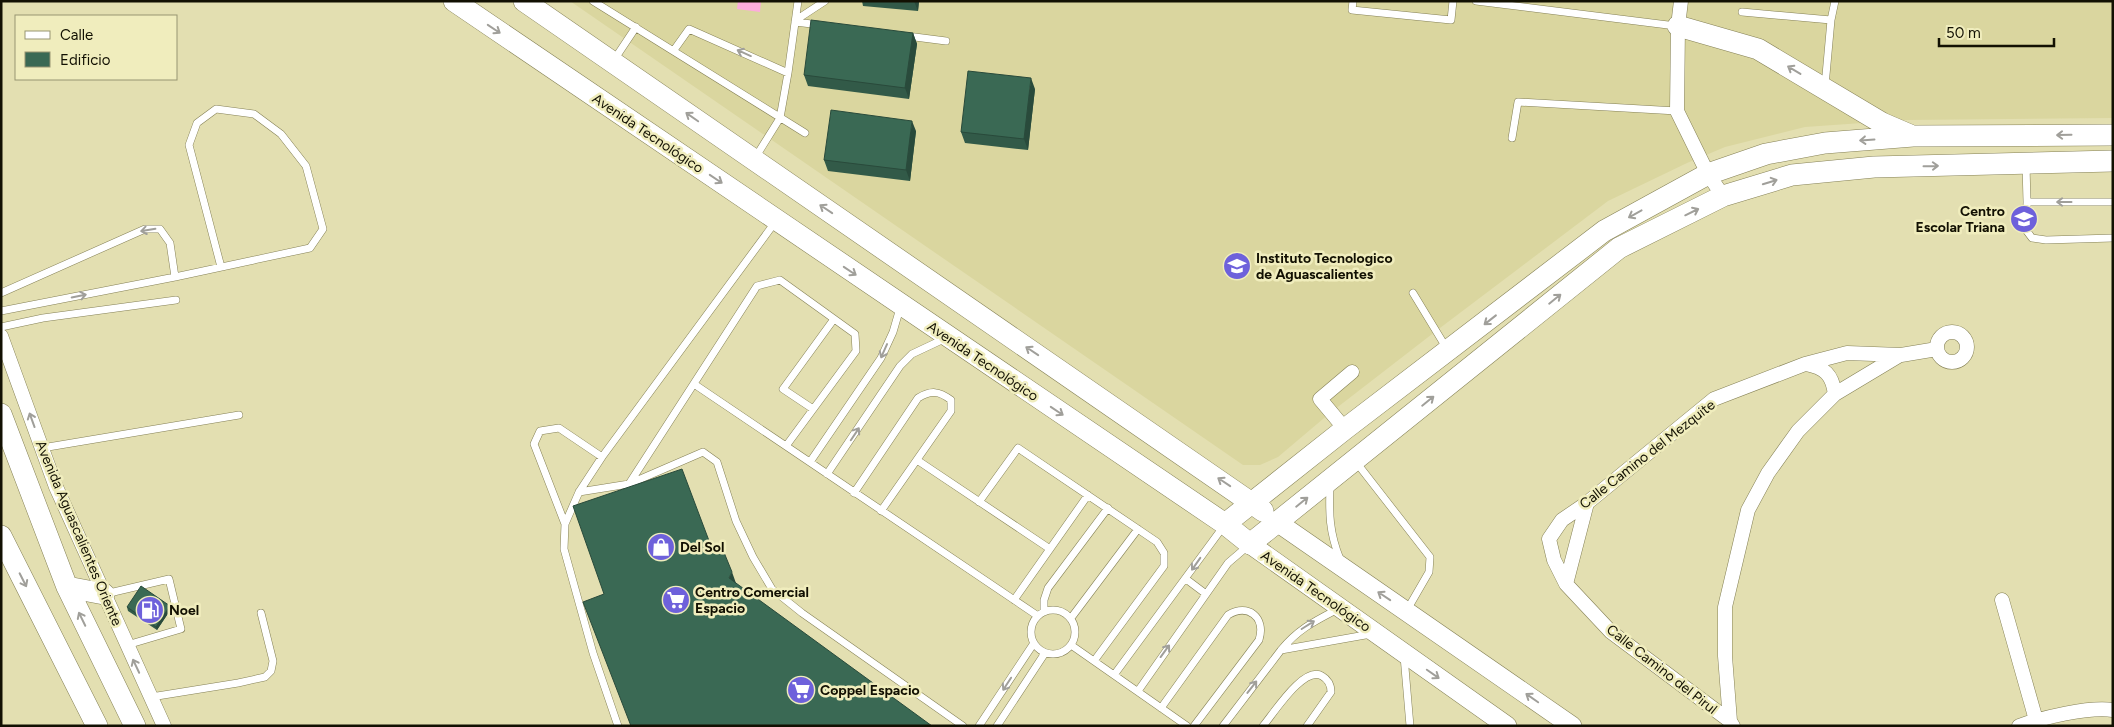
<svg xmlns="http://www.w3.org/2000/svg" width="2114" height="727" font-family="Figtree,sans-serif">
  <rect width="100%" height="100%" fill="#e3dfb1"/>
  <path fill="#dad69f" d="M570 1H2113V118L1905 120 1805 127 1725 147 1687 163 1608 201 1436 331 1330 413 1278 457 1260 465H1243Z"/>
  <path fill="#fcaddb" d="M738 1H761L760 12 737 9Z"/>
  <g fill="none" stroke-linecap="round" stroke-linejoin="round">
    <g stroke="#858156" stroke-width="8">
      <path id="lane" d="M593 1 805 133
        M1353 1 1352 10 1451 20 1453 1
        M1476 1 1676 26
        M1742 12 1831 20
        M796 20 825 1
        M795 22 820 25
        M907 36 946 41
        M674 50 689 29 788 73
        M614 60 636 27
        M1825 86 1831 20 1835 1
        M1512 138 1518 102 1677 111
        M755 158 780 118 788 73 798 1
        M2026 165 2027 202
        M2113 202H2027L2026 230 2032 238 2046 240 2113 238
        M175 277 310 248 323 229 306 166 281 134 254 114 216 109 197 123 189 145 221 267
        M1 293 145 229H160L170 243 175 277 1 311
        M1413 293 1447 349
        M1 327 43 318 176 300
        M694 384 1038 616
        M813 409 783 389 834 319
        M786 446 856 351 855 334 780 280 757 286 629 484 703 452 717 462 736 521 753 557 772 589 802 613 963 726
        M42 448 239 415
        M917 460 1050 549
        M810 462 881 358 893 332 900 308
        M1356 462 1430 557 1429 572 1407 610
        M827 474 900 366 912 354 946 338
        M1330 485C1329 513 1329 532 1340 559
        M579 492 629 484
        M854 493 918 398C931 390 939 391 951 400V411L881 511
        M979 502 1018 448 1157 542 1164 553V566L1094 661
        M565 524 534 444 540 431 559 428 602 457
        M1186 579 1206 594
        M105 594 169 579 181 629 127 645
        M1014 600 1088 495
        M1031 632a22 22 0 1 1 44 0a22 22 0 1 1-44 0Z
        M1044 612V600L1048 588 1108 508
        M1071 618 1138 529
        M1071 645 1187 726
        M1281 650C1298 629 1315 621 1338 609
        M1404 656 1410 726
        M1114 675 1223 527
        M1138 691 1228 563 1249 545
        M151 697 238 683 265 677 271 671 273 661 261 613
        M1161 708 1228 615C1248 603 1266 617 1259 640L1194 726
        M618 726 593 653 564 549 565 524 579 492 602 457 776 221
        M979 726 1034 643
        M997 726 1045 653
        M1223 726 1281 650 1371 634
        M1263 726C1274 713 1304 665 1322 676 1329 680 1331 685 1331 692L1307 726"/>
    </g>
    <g stroke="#858156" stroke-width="15">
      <path id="street" d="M1681 1 1678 26 1677 111 1708 174 1723 196
        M1937 347a15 15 0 1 1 30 0a15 15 0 1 1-30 0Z
        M1 336 56 487 164 726
        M1806 364C1825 368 1832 374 1835 394
        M1345 429 1320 399 1352 372
        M1566 584 1587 503
        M2002 600 2036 720
        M1730 721 1725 656V607L1748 510 1768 473 1798 431 1835 394 1900 355
        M1733 726 1730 721 1611 632 1566 584 1554 560 1549 539 1562 520 1587 503 1714 399 1805 364 1847 353 1901 355 1937 349
        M2019 726C2041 718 2090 706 2113 710"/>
    </g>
    <g stroke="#858156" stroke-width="20">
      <path id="secondary" d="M1277 522 1572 726
        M1250 544 1507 726"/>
    </g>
    <g stroke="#858156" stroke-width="22">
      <path id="primary" d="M454 1 1225 524 1250 544 1619 248 1723 196 1792 175 1874 167 2113 161
        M524 1 1263 511
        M1678 26 1758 49 1882 123 1910 135
        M1 414 67 587 135 726
        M1225 524 1345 429 1604 231 1708 174 1766 154 1825 143 1913 136 2113 135
        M1 536 97 726
        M67 587 104 594"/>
    </g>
    <use href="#lane" stroke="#fff" stroke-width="7"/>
    <use href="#street" stroke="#fff" stroke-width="14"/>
    <use href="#secondary" stroke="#fff" stroke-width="19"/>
    <use href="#primary" stroke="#fff" stroke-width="21"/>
  </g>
  <path fill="#325a48" d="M862 1H919L918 11 863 6Z
    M913 33 917 44 909 99 808 86 804 75Z
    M1035 89 1028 150 965 143 961 132Z
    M916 131 910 181 828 171 824 160Z
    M127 607 171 609 157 630 128 611Z"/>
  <path fill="#294a3b" d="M914 1H919L918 11Z
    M913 33 917 44 909 99 905 88Z
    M1031 78 1035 89 1028 150 1024 139Z
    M912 121 916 131 910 181 906 170Z
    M732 572 737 586 729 578Z
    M170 606 171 609 157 630 156 627Z"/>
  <path fill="#3a6954" stroke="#294a3b" d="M811 20 913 33 905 88 804 75Z
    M968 71 1031 78 1024 139 961 132Z
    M831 110 912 121 906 170 824 160Z
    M682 469 714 554 723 550 732 572 729 578 932 726H631L583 602 604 594 573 506Z
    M141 586 170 606 156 627 127 607Z"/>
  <defs><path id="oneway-shaft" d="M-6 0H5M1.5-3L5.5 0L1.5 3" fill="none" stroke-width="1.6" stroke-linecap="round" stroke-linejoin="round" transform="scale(1.25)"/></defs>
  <g stroke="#a09f9a">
    <use href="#oneway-shaft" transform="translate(494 29) rotate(34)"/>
    <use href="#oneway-shaft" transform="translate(744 53) rotate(-156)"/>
    <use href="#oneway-shaft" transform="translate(1794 70) rotate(-149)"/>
    <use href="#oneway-shaft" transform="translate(692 117) rotate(-145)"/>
    <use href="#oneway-shaft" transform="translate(2064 135) rotate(179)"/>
    <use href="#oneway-shaft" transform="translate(1867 140) rotate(176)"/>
    <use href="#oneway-shaft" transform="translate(1931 166) rotate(-1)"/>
    <use href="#oneway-shaft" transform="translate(716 179) rotate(34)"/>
    <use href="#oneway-shaft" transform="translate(1770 182) rotate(-17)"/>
    <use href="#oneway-shaft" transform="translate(2064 202) rotate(180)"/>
    <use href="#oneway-shaft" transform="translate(826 209) rotate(-146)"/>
    <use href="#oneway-shaft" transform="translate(1692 212) rotate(-26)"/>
    <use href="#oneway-shaft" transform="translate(1635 214) rotate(151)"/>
    <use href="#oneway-shaft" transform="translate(148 230) rotate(171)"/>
    <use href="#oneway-shaft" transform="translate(850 271) rotate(34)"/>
    <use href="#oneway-shaft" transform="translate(79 296) rotate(-11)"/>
    <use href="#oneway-shaft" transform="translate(1555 299) rotate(-39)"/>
    <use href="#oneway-shaft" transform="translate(1490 320) rotate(142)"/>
    <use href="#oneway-shaft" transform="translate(884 351) rotate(114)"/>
    <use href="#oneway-shaft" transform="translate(1032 351) rotate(-146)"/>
    <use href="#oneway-shaft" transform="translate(1428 401) rotate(-39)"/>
    <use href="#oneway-shaft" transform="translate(1057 411) rotate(34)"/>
    <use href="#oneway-shaft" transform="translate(32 420) rotate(-110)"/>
    <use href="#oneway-shaft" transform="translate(855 434) rotate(-56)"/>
    <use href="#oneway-shaft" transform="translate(1224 482) rotate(-146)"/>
    <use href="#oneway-shaft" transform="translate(1302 502) rotate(-39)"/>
    <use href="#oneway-shaft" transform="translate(1196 564) rotate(125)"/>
    <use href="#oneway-shaft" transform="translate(23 580) rotate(63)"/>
    <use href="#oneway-shaft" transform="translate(1384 596) rotate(-146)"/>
    <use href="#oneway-shaft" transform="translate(82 619) rotate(-116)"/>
    <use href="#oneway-shaft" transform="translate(1308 625) rotate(-32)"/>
    <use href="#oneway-shaft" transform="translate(1165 651) rotate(-54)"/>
    <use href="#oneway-shaft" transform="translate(136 666) rotate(-115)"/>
    <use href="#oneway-shaft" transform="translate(1433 674) rotate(35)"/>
    <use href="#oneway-shaft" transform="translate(1007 684) rotate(123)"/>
    <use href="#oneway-shaft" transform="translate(1252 687) rotate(-52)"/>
    <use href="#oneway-shaft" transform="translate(1532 698) rotate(-145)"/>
  </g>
  <defs>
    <g id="university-disc" transform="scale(1.4375)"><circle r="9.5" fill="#6e61db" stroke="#f0edbd"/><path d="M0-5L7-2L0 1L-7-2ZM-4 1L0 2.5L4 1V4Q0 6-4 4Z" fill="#fff"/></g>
    <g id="shop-disc" transform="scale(1.4375)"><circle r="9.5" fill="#6e61db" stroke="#f0edbd"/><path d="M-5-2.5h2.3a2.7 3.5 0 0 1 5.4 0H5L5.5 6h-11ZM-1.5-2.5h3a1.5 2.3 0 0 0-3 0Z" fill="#fff"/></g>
    <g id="supermarket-disc" transform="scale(1.4375)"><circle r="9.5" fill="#6e61db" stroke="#f0edbd"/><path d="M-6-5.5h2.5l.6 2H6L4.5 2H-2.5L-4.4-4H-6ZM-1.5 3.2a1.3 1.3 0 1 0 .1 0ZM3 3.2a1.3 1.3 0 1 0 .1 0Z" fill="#fff"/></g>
    <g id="fuel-disc" transform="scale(1.4375)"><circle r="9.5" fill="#6e61db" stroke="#f0edbd"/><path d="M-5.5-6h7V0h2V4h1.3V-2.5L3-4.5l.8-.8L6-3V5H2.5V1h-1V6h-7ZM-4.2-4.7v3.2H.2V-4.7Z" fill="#fff"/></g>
  </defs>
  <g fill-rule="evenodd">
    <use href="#university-disc" x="2024" y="219"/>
    <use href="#university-disc" x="1237" y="266"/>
    <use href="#shop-disc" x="661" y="547"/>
    <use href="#supermarket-disc" x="676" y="600"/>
    <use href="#fuel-disc" x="150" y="610"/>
    <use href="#supermarket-disc" x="801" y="690"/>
  </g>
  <g text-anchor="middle" stroke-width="5" stroke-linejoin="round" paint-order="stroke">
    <g font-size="14" fill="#121002" stroke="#f0edbd">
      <text transform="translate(648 133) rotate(34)" y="5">Avenida Tecnológico</text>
      <text transform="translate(983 361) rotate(34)" y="5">Avenida Tecnológico</text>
      <text transform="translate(1647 454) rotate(-38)" y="5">Calle Camino del Mezquite</text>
      <text transform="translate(79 533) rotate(67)" y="5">Avenida Aguascalientes Oriente</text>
      <text transform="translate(1316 591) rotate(35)" y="5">Avenida Tecnológico</text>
      <text transform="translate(1662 669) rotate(38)" y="5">Calle Camino del Pirul</text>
    </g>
    <g font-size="14" font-weight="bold" fill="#121002" stroke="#f0edbd" text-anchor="start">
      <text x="2005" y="216" text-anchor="end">Centro<tspan x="2005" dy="16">Escolar Triana</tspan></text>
      <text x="1256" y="263">Instituto Tecnologico<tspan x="1256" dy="16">de Aguascalientes</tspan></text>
      <text x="680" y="552">Del Sol</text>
      <text x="695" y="597">Centro Comercial<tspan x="695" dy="16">Espacio</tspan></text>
      <text x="169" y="615">Noel</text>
      <text x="820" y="695">Coppel Espacio</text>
    </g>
  </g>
  <rect width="2114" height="727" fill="none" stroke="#121002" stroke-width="5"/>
  <rect x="15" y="15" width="162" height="65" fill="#f0edbd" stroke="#979572"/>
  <rect x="25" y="31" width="25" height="8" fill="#ffffff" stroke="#979572"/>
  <text x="60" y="40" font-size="15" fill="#121002">Calle</text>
  <rect x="25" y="52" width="25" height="15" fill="#3a6954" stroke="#979572"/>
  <text x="60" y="65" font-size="15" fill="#121002">Edificio</text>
  <path d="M1939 38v8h115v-8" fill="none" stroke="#121002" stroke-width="2.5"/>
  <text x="1946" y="38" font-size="15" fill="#121002" stroke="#f0edbd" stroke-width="4" paint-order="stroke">50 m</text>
</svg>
